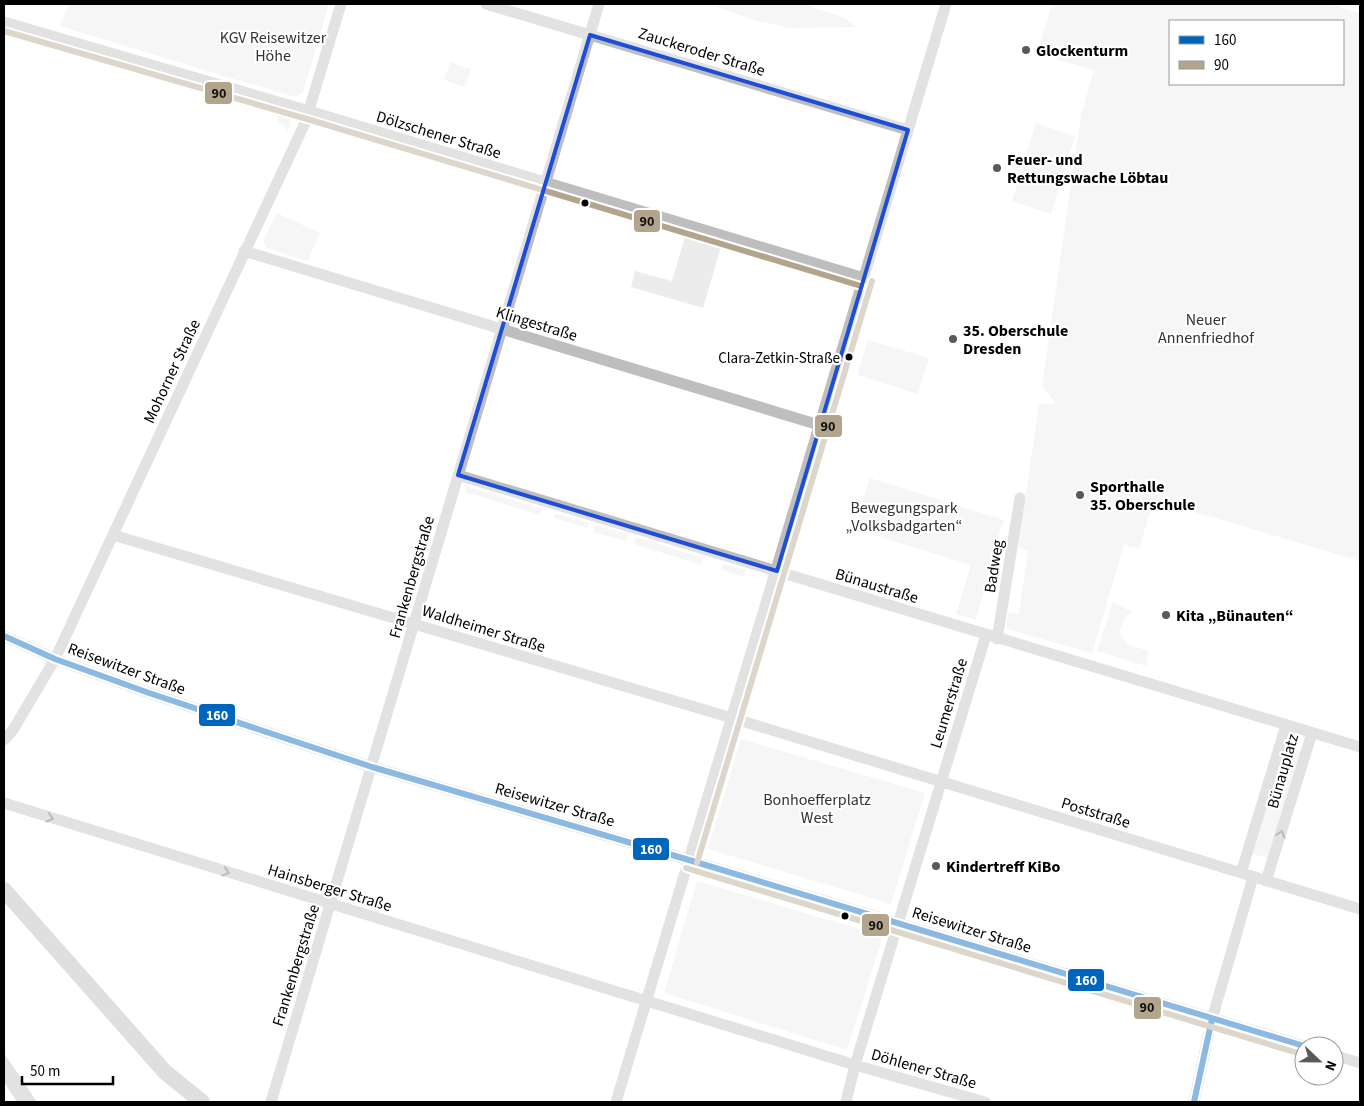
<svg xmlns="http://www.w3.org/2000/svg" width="1364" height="1106" font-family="'Source Sans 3',sans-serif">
  <rect width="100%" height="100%" fill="#fff"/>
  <path fill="#ececec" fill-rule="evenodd" d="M69 4H329L303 92 296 97 230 78 60 26Z
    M718 4H804L842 17 857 27 789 28 757 21 717 7Z
    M1052 4H1330L1360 13V561L1154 500 1139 548 1124 545 1092 653 1006 629 1008 613 1019 614 1028 550 1018 548 1039 404H1056L1042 386 1081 115 1094 70 1037 54ZM1170 21H1343V84H1170Z
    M450 62 471 69 465 87 444 80Z
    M277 114 288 118 291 122 287 132 283 125 279 123Z
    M1036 123 1075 136 1051 214 1012 201Z
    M277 213 320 233 308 261 266 248 263 241Z
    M685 237 721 247 703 308 631 287 635 271 672 281Z
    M868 340 929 358 918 394 857 375Z
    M870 478 1004 520 997 540 976 620 956 614 971 565 854 529Z
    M466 486 542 509 540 515 465 492Z
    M555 513 589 523 587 528 554 518Z
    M595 525 628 534 626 541 593 532Z
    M636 537 703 558 701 565 634 544Z
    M723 563 746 570 744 577 721 570Z
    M1113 602 1132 612 1125 618 1119 633 1127 644 1149 651 1146 666 1097 651Z
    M741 739 925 793 891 904 708 849Z
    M1281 746 1302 752 1270 859 1250 853Z
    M697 881 883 936 847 1050 664 993Z"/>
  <path fill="#bfbfbf" d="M4 1054 8 1059 37 1102H17L4 1082Z"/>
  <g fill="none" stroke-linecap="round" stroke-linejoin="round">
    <path stroke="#bebebe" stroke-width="11" d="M486 4 908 130
      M4 22 309 111 864 278
      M244 251 819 425
      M458 475 1360 747
      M113 535 732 718 1360 909
      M4 636 55 659 149 693 372 767 689 860 1304 1046
      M997 639 1020 498
      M4 740 13 730 55 659 305 123 341 4
      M4 803 855 1065 985 1102
      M1241 873 1286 725
      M1266 881 1312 733
      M1334 1055 1360 1063
      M271 1102 599 4
      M616 1102 946 4
      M846 1102 855 1065 986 635
      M1194 1102 1212 1019 1253 877"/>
    <path stroke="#b8b8b8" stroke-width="16" d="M4 890 165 1072 202 1102"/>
    <g stroke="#fff" stroke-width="10">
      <path id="bus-1" d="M4 636 55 659 149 693 372 767 689 860 1304 1046
        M1194 1102 1212 1019"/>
    </g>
    <g stroke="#fff" stroke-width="10">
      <path id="bus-2" d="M4 31 307 119 861 286
        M697 863 872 281
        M686 868 1301 1054"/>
    </g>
    <use href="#bus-1" stroke="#0065bd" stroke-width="6"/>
    <use href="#bus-2" stroke="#b3a58d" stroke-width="6"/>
  </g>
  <defs><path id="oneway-chevron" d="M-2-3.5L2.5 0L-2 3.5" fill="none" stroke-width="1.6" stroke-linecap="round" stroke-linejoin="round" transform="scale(1.25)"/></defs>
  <g stroke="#686868">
    <use href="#oneway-chevron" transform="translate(50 818) rotate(17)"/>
    <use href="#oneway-chevron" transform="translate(1281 834) rotate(-73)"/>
    <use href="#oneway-chevron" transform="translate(226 872) rotate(17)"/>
  </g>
  <path d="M0 0H1364V1106H0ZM590 35 908 130 777 571 458 475Z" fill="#fff" fill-opacity=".55" fill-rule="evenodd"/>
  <path fill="none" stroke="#1d4ed8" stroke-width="4" stroke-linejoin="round" d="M590 35 908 130 777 571 458 475Z"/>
  <g fill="#595959" stroke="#fff" stroke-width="2">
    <circle cx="1026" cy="50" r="5"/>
    <circle cx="997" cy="168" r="5"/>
    <circle cx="953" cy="339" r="5"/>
    <circle cx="1080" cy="495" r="5"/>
    <circle cx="1166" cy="615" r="5"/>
    <circle cx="936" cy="866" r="5"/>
  </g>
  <g fill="#000" stroke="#fff" stroke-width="2">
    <circle cx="585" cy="203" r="4.5"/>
    <circle cx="849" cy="357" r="4.5"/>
    <circle cx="845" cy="916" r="4.5"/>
  </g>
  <g text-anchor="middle" stroke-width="4.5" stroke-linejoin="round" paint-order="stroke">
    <g font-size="15" fill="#000" stroke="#fff" text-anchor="end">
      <text x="840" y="363">Clara-Zetkin-Straße</text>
    </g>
    <g font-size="16" fill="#333" stroke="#fff">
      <text x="273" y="43">KGV Reisewitzer<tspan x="273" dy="18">Höhe</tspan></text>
      <text x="1206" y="325">Neuer<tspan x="1206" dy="18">Annenfriedhof</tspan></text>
      <text x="904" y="513">Bewegungspark<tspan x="904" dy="18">„Volksbadgarten“</tspan></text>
      <text x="817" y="805">Bonhoefferplatz<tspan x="817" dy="18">West</tspan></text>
    </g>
    <g font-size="16" font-weight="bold" fill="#000" stroke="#fff" text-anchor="start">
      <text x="1036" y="56">Glockenturm</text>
      <text x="1007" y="165">Feuer- und<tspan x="1007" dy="18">Rettungswache Löbtau</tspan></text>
      <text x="963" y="336">35. Oberschule<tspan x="963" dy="18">Dresden</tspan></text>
      <text x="1090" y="492">Sporthalle<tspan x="1090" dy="18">35. Oberschule</tspan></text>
      <text x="1176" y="621">Kita „Bünauten“</text>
      <text x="946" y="872">Kindertreff KiBo</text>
    </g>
    <g font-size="16" fill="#000" stroke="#fff">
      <text transform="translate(702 51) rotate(17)" y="6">Zauckeroder Straße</text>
      <text transform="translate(439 134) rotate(17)" y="6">Dölzschener Straße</text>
      <text transform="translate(537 323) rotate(17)" y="6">Klingestraße</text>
      <text transform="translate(171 371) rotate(-65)" y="6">Mohorner Straße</text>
      <text transform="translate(993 566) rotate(-81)" y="6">Badweg</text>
      <text transform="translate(411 577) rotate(-74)" y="6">Frankenbergstraße</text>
      <text transform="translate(877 585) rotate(17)" y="6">Bünaustraße</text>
      <text transform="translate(484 628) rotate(17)" y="6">Waldheimer Straße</text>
      <text transform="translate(127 668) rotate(20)" y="6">Reisewitzer Straße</text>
      <text transform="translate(948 703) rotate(-73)" y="6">Leumerstraße</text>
      <text transform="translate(1282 771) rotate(-74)" y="6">Bünauplatz</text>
      <text transform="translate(555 804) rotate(16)" y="6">Reisewitzer Straße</text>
      <text transform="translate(1096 812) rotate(17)" y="6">Poststraße</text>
      <text transform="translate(330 887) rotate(17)" y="6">Hainsberger Straße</text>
      <text transform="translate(972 929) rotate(17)" y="6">Reisewitzer Straße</text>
      <text transform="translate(295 965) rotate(-73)" y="6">Frankenbergstraße</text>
      <text transform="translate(924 1068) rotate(16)" y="6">Döhlener Straße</text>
    </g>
  </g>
  <g stroke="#fff" stroke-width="2">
    <rect x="204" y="81" width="29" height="24" rx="5" fill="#b3a58d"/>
    <rect x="633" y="209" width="28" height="24" rx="5" fill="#b3a58d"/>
    <rect x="814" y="414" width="29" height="24" rx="5" fill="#b3a58d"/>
    <rect x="198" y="703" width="38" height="24" rx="5" fill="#0065bd"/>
    <rect x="632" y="837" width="38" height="24" rx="5" fill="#0065bd"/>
    <rect x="861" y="913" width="29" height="24" rx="5" fill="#b3a58d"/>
    <rect x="1067" y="968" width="38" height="24" rx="5" fill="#0065bd"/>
    <rect x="1133" y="996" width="29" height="24" rx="5" fill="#b3a58d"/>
  </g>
  <g font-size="14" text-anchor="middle" font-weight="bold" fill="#fff">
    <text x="217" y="720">160</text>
    <text x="651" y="854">160</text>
    <text x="1086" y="985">160</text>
  </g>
  <g font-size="14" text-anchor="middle" font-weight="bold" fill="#111">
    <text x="219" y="98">90</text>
    <text x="647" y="226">90</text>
    <text x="828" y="431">90</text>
    <text x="876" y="930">90</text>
    <text x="1147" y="1012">90</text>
  </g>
  <rect width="1364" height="1106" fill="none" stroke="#000000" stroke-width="10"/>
  <rect x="1169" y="20" width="175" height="65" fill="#ffffff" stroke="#999999"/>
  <rect x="1179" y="36" width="25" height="8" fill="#0065bd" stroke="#999999"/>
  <text x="1214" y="45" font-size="15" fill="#000000">160</text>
  <rect x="1179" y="61" width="25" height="8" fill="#b3a58d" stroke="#999999"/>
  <text x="1214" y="70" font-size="15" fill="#000000">90</text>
  <g transform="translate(1319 1061) rotate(112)"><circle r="24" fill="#ffffff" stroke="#999999"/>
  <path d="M0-4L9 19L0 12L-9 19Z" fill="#595959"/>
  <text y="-8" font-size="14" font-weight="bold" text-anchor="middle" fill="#000000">N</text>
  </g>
  <path d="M22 1076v8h91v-8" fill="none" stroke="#000000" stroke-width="2.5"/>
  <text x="30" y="1076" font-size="15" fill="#000000" stroke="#ffffff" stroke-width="4" paint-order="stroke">50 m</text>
</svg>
